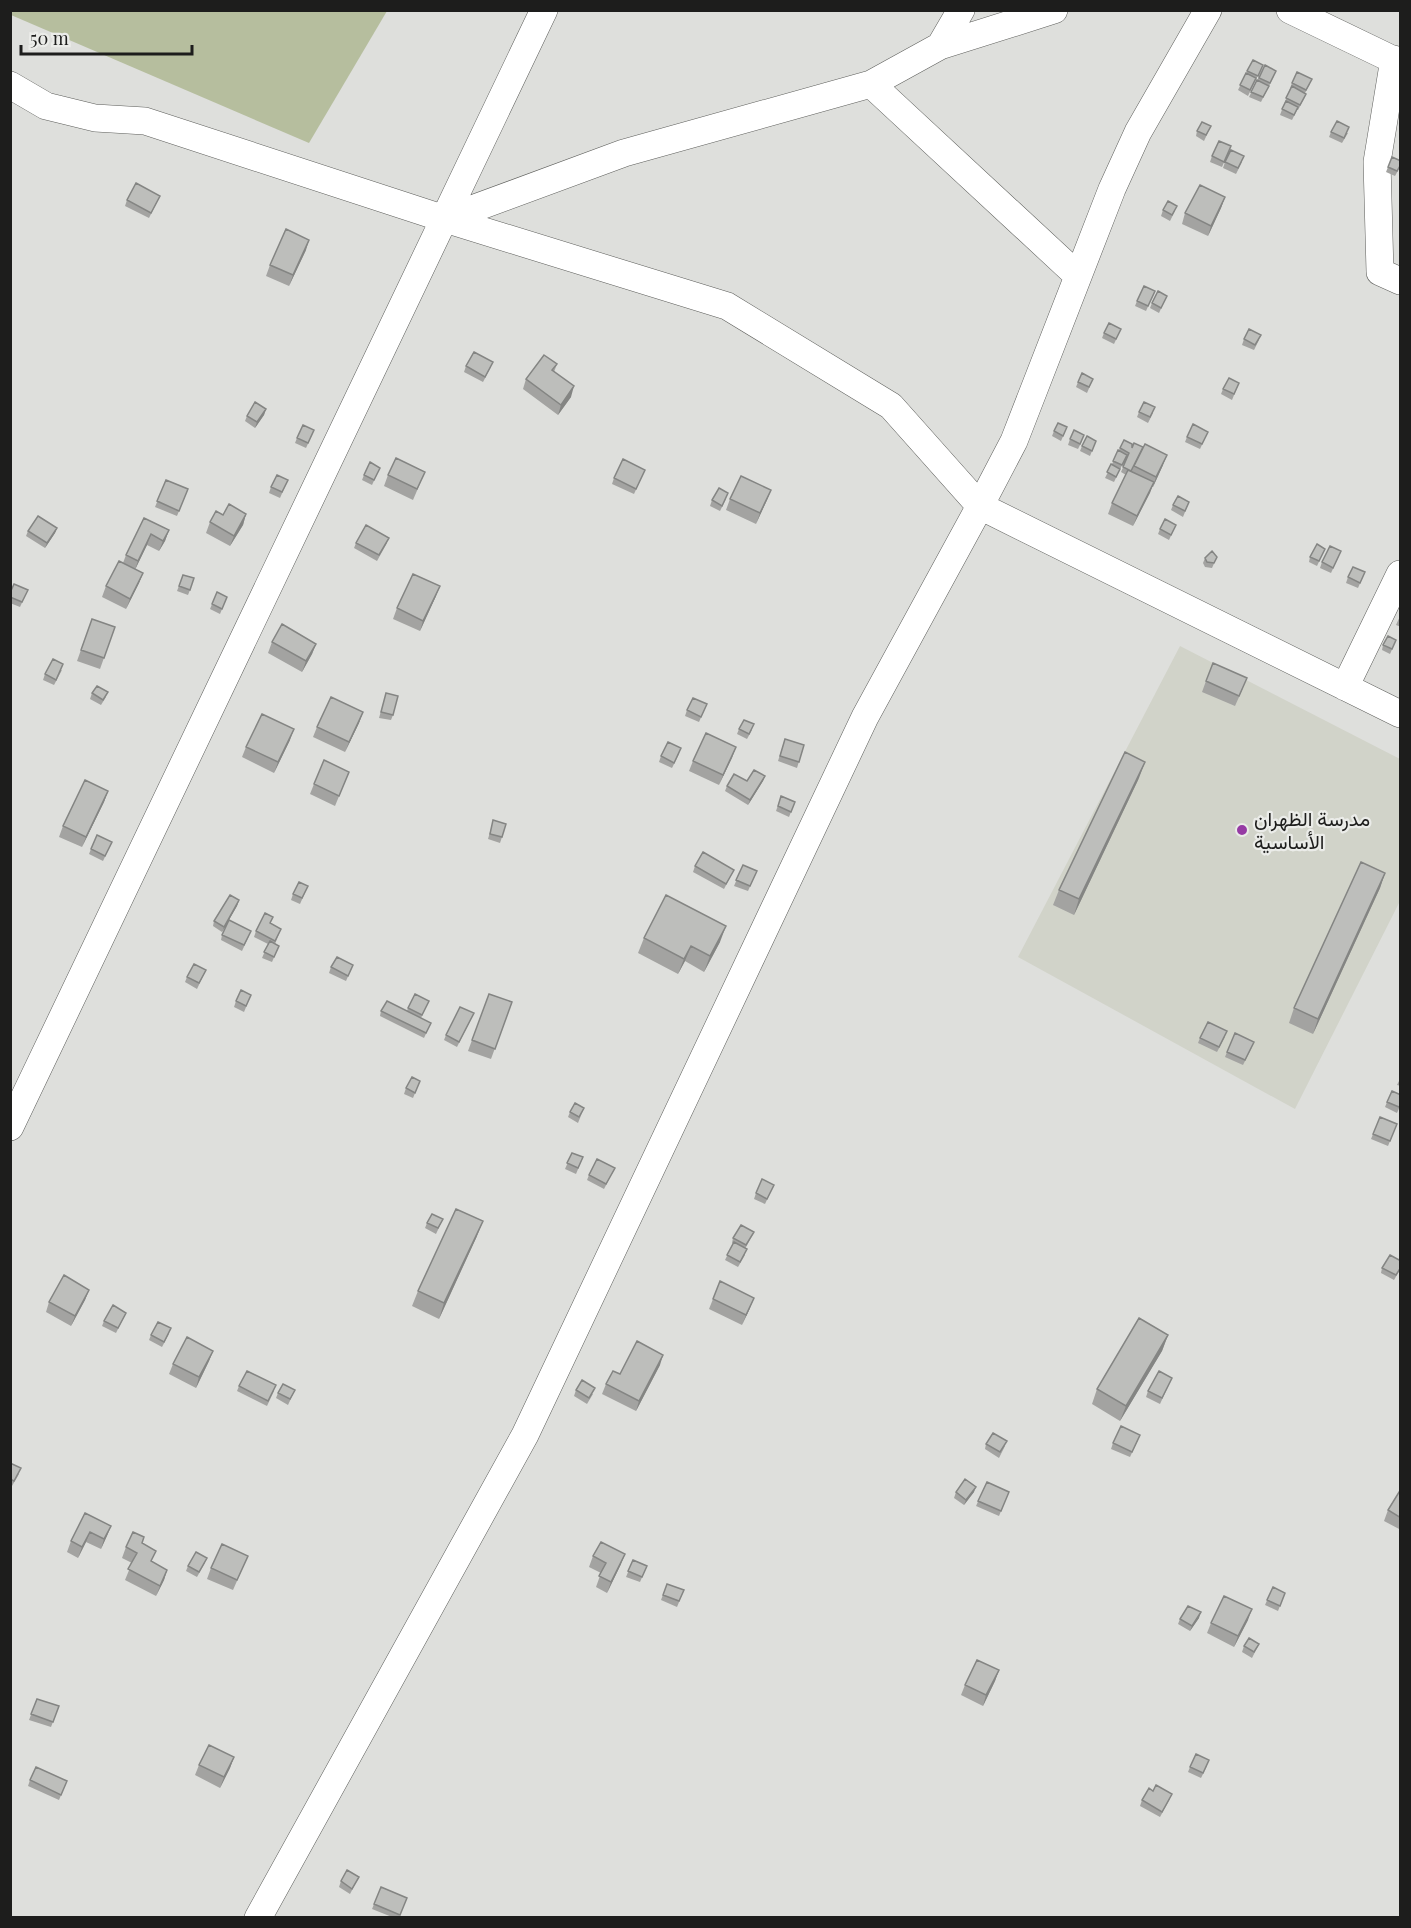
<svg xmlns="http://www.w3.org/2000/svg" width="1411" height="1928" font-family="'Playfair Display',Vazirmatn,serif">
  <rect width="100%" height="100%" fill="#dedfdc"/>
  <path fill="#d1d3c9" d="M1180 646 1400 759V901L1295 1109 1018 957Z"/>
  <path fill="#b6be9e" d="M11 10H387V11L309 143 11 15Z"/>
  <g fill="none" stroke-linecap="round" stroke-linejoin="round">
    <g stroke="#5d5e5b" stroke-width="28">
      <path id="minor" d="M1290 10 1400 63
        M940 46 961 10
        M1394 59 1377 162 1380 272 1400 281
        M871 84 1077 275
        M10 85 46 106 95 118 145 121 445 219 727 306 891 406 980 506 1014 441 1112 189 1138 132 1208 10
        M445 219 624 153 871 84 940 46 1054 10
        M1345 687 1400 574
        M10 1127 544 10
        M258 1918 525 1435 865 717 980 506 1400 714"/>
    </g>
    <use href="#minor" stroke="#fff" stroke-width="27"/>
  </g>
  <path fill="#a3a3a1" d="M1253 60 1263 65 1248 96 1238 90Z
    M1265 65 1274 76 1261 102 1249 97Z
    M1292 83 1310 84 1305 93 1306 94 1304 99 1298 110H1297L1292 120 1280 115Z
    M1211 126 1204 141 1196 136 1197 131Z
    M1331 132 1348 133 1342 143 1329 137Z
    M1229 151 1222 167 1210 162 1212 156Z
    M1225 162H1242L1236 174 1223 168Z
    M1401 165 1395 176 1386 172 1388 167Z
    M160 196 149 218 125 206 127 200Z
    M1225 197 1221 208 1208 236 1182 224 1185 213Z
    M1163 210 1175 211 1170 221 1161 216Z
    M306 250 289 286 266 276 270 265Z
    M1155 291 1146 311 1135 306 1137 301Z
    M1167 296 1159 313 1150 308 1152 303Z
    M1121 329 1114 344 1102 338 1104 333Z
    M1244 339 1259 340 1254 350 1242 345Z
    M557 364 554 372 571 397 558 415 523 389 526 379Z
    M466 366 491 367 483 382 464 372Z
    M1093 379 1087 393 1076 387 1078 382Z
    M1239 383 1232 400 1221 394 1223 389Z
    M266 409 264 415 255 428 245 421 247 416Z
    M1139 412 1153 413 1148 423 1137 417Z
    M1054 431 1065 432 1061 441 1052 436Z
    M1208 432 1200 449 1185 442 1187 437Z
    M312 435 306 448 295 443 297 438Z
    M1070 439 1082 441 1078 449 1068 445Z
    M1124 440 1132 448 1163 465 1153 487H1152L1133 526 1108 514 1112 503 1126 475 1121 472 1127 458 1126 457 1114 482 1105 478Z
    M1082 446H1094L1090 456 1080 451Z
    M380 468 372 485 362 480 364 475Z
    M645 470 634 494 612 484 614 478Z
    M425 472 413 500 384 486 388 475Z
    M166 480 188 489 177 516 155 507Z
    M288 480 280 498 269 493 271 487Z
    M771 490 756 524 726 510 730 499Z
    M726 499 720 511 710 506 712 500Z
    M1189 502 1183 517 1171 510 1173 505Z
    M246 514 243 525 230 546 206 533 210 522 223 515Z
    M144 518 169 530 165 541 159 551 147 545 135 569 143 573 139 583 126 609 102 597 106 586 123 563 126 555Z
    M1176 525 1169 540 1158 534 1160 529Z
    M57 528 55 533 45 548 26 536 28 531Z
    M356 543H387L377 561 354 548Z
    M1325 549 1317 566 1309 562 1310 557Z
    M1339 556 1331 573 1320 568 1322 562Z
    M1217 557 1212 568 1205 567 1203 563 1205 558Z
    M1365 572 1358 588 1346 583 1348 577Z
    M183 575 190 590 188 595 177 591Z
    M28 590 20 607 10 603V593Z
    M217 592 227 597 220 614 210 609Z
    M436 596 420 631 393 619 397 608Z
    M1401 614V627L1396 625Z
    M92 619 115 627 100 669 77 661Z
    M272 642 316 644 312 654 302 672 268 653Z
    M1383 645H1394L1390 654 1382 650Z
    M62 670 54 685 43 680 45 674Z
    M1206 681 1243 688 1235 706 1202 692Z
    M92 693 106 697 101 705 90 699Z
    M386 693 393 715 391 720 379 718Z
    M707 704 699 722 685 716 687 710Z
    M363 712 359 723 345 752 313 737 317 727Z
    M739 729 752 730 747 739 737 734Z
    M785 739 804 745 797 768 778 761Z
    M290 740 274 773 242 757 246 747Z
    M736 747 719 785 689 771 693 761Z
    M679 754 672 768 659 762 661 756Z
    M349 772 335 806 310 794 314 784Z
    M765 776 763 781 748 805 725 791 727 786Z
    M1139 778 1074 915 1053 905 1059 890Z
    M108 791 104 802 82 847 59 837 63 826Z
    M781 796 795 802 789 817 776 811Z
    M492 825 502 837 500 843 488 839Z
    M112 842 103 861 89 854 91 849Z
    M743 865 757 871 748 891 734 886Z
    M695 866 734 870 724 889 693 872Z
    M1385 873 1380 888 1313 1034 1289 1023 1294 1008Z
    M308 886 300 904 291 900 293 894Z
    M239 900 237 906 222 932 213 926 214 921Z
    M270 924 281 929 275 944 279 946 272 962 262 958 268 944 254 937 256 931Z
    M222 935 249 936 242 951 221 940Z
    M644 938 720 942 704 972 685 961 678 974 638 953Z
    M353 965 346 981 329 973 331 967Z
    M206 970 197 989 185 982 187 977Z
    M489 994 512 1002 491 1059 468 1051Z
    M251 995 244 1012 234 1007 236 1001Z
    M429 1001 421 1018 431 1023 424 1038 380 1016 381 1011H407L408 1008Z
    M474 1013 457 1047 444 1040 446 1035Z
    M1225 1037 1217 1052 1198 1043 1200 1038Z
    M1252 1047 1243 1065 1225 1057 1227 1052Z
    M1401 1077V1086L1397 1085Z
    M420 1081 413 1098 404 1094 406 1088Z
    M1387 1102 1401 1104 1397 1113 1385 1107Z
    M584 1108 578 1123 568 1117 570 1112Z
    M1380 1117 1397 1124 1388 1146 1371 1139Z
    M572 1153 583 1157 576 1174 565 1169Z
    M615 1168 604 1189 587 1180 589 1175Z
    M774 1185 765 1204 754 1199 756 1193Z
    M443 1219 436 1234 425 1228 427 1223Z
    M754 1232 745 1249V1255L738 1267 725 1260 733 1244 732 1243 733 1238Z
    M477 1236 439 1319 412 1306 418 1291Z
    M1401 1261V1268L1394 1280 1381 1273 1382 1268Z
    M89 1290 85 1300 71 1326 46 1312 49 1302Z
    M713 1299 750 1308 742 1325 709 1309Z
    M126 1313 116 1333 102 1326 104 1321Z
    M169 1334 162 1347 149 1340 151 1335Z
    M1168 1335 1162 1351 1120 1421 1092 1404 1097 1389Z
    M213 1351 209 1361 196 1388 169 1374 173 1364Z
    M660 1365 636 1411 602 1394 606 1384 620 1374Z
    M1172 1378 1160 1404 1146 1397 1148 1391Z
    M239 1386 274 1391 267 1406 237 1391Z
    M295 1390 288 1405 276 1398 278 1393Z
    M576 1390 593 1394 587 1404 574 1396Z
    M1138 1440 1130 1457 1111 1449 1113 1443Z
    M986 1444 1005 1446 999 1458 985 1449Z
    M10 1463 19 1474 12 1486 10 1485Z
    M987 1482 1009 1492 999 1516 976 1506Z
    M1401 1489V1530L1384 1521 1388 1510Z
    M956 1492H974L964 1505 954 1498Z
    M85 1513 111 1526 101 1549 86 1542 78 1558 67 1552 71 1541Z
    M142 1543 152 1562 167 1570 164 1580 156 1596 125 1580 132 1563 122 1558 126 1547Z
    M248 1556 233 1590 207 1579 211 1568Z
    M593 1556 621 1564 607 1593 596 1587 601 1573 589 1567Z
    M633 1560 647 1566 640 1582 626 1577Z
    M205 1563 197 1577 186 1571 188 1566Z
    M667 1584 684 1590 677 1607 661 1600Z
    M1273 1587 1285 1593 1278 1611 1265 1605Z
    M1199 1618 1190 1631 1178 1624 1180 1619Z
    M1248 1620 1234 1647 1207 1633 1211 1623Z
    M1259 1644 1252 1658 1242 1652 1244 1646Z
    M999 1670 995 1681 983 1706 961 1695 965 1685Z
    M37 1699 59 1706 51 1727 29 1720Z
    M234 1757 230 1768 220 1788 195 1775 199 1765Z
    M1207 1766 1201 1778 1188 1772 1190 1767Z
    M30 1780 67 1781 59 1800 28 1786Z
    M1170 1799 1160 1817 1140 1806 1142 1800Z
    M359 1877 350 1894 339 1887 341 1881Z
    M381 1887 407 1898 399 1917H392L372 1909Z"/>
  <path fill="#848583" d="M1225 197 1221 208 1208 236 1211 226Z
    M309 240 306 250 289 286 293 275Z
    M574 386 571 397 558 415 561 405Z
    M266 409 264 415 255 428 257 422Z
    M1167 455 1163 465 1153 487 1156 477Z
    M1154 482 1150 493 1133 526 1137 516Z
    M771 490 767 500 756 524 760 513Z
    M246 514 243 525 230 546 234 536Z
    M57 528 55 533 45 548 47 543Z
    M169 530 165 541 159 551 163 541Z
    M151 534 147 545 134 572 138 561Z
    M143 573 139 583 126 609 130 599Z
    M440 586 436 596 420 631 423 621Z
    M316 644 312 654 302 672 306 661Z
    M363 712 359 723 345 752 349 742Z
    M294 729 290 740 274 773 278 762Z
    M736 747 732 758 719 785 723 775Z
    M1145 762 1139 778 1074 915 1079 899Z
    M765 776 763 781 748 805 750 800Z
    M108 791 104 802 82 847 86 837Z
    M1385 873 1380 888 1313 1034 1318 1019Z
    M239 900 237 906 222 932 224 927Z
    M726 926 720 942 704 972 710 956Z
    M691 946 685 961 678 974 684 959Z
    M483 1221 477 1236 439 1319 444 1303Z
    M89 1290 85 1300 71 1326 75 1316Z
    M754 1298 750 1308 742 1325 746 1315Z
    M1168 1335 1162 1351 1120 1421 1126 1406Z
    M213 1351 209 1361 196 1388 199 1377Z
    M663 1355 660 1365 636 1411 639 1401Z
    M976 1487 974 1492 964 1505 966 1500Z
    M111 1526 107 1536 101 1549 104 1539Z
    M90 1532 86 1542 78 1558 82 1547Z
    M625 1554 621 1564 607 1593 611 1582Z
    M167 1570 164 1580 156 1596 160 1586Z
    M1252 1609 1248 1620 1234 1647 1238 1636Z
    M1201 1612 1199 1618 1190 1631 1192 1626Z
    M999 1670 995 1681 983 1706 986 1695Z
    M234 1757 230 1768 220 1788 224 1777Z"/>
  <path fill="#bdbebb" stroke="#848583" stroke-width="1.5" d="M1253 60 1263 65 1258 76 1247 71Z
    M1265 65 1276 71 1270 83 1259 78Z
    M1297 72 1312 79 1306 90 1292 83Z
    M1246 73 1256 78 1250 90 1240 85Z
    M1257 80 1269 86 1263 97 1251 92Z
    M1292 86 1306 94 1300 105 1286 98Z
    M1286 101 1298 107 1294 115 1282 109Z
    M1337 121 1349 127 1344 138 1331 132Z
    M1202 122 1211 126 1206 135 1197 131Z
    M1219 141 1231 146 1224 162 1212 156Z
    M1231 150 1244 156 1238 168 1225 162Z
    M1392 157 1401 161V164L1397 171 1388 167Z
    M136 183 160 196 151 213 127 200Z
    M1200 185 1225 197 1211 226 1185 213Z
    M1168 201 1177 206 1172 215 1163 210Z
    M286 229 309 240 293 275 270 265Z
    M1144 286 1155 291 1148 306 1137 301Z
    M1158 291 1167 296 1161 308 1152 303Z
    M1109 323 1121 329 1116 339 1104 333Z
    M1249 329 1261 335 1255 345 1244 339Z
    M474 352 493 362 485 377 466 366Z
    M544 355 557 364 552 370 574 386 561 405 526 379Z
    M1082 373 1093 379 1089 387 1078 382Z
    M1229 378 1239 383 1234 394 1223 389Z
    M255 402 266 409 257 422 247 416Z
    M1144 402 1155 407 1150 417 1139 412Z
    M1058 423 1067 427 1063 436 1054 431Z
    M1193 424 1208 432 1202 444 1187 437Z
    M303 425 314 430 308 443 297 438Z
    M1074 430 1084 435 1080 444 1070 439Z
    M1087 436 1096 441 1092 451 1082 446Z
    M1124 440 1132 444V448L1134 443 1143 447 1131 471 1123 467 1129 453 1120 448Z
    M1145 444 1167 455 1156 477 1134 466Z
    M1118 450 1127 455 1122 465 1113 461Z
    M396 458 425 472 417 489 388 475Z
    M623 459 645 470 636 489 614 478Z
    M370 462 380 468 374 480 364 475Z
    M1111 464 1120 469 1116 477 1107 472Z
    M1128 470 1154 482 1137 516 1112 503Z
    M277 475 288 480 282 492 271 487Z
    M741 476 771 490 760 513 730 499Z
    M166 480 188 489 179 511 157 501Z
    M719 488 728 493 722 506 712 500Z
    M1178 496 1189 502 1185 511 1173 505Z
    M229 504 246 514 234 536 210 522 216 511 223 515Z
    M38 516 57 528 47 543 28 531Z
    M144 518 169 530 163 541 151 534 138 561 126 555Z
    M1165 519 1176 525 1171 535 1160 529Z
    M366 525 389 538 379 555 356 543Z
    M1317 544 1325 549 1319 561 1310 557Z
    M1330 546 1341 551 1333 568 1322 562Z
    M1212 551 1217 557 1214 563 1207 562 1205 558Z
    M119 561 143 573 130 599 106 586Z
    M1353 567 1365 572 1360 583 1348 577Z
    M413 574 440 586 423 621 397 608Z
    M183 575 194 578 190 590 179 586Z
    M14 584 28 590 22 602 10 597V593Z
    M217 592 227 597 222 609 212 604Z
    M92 619 115 627 104 658 81 650Z
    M282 624 316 644 306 661 272 642Z
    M1388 636 1396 640 1392 649 1383 645Z
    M53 659 63 664 56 680 45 674Z
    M1213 663 1247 678 1239 696 1206 681Z
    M97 686 108 692 103 700 92 693Z
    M386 693 398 696 393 715 381 712Z
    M331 697 363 712 349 742 317 727Z
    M693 698 707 704 701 717 687 710Z
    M262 714 294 729 278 762 246 747Z
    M744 720 754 724 749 734 739 729Z
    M706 733 736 747 723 775 693 761Z
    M785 739 804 745 799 762 780 756Z
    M668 742 681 748 674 763 661 756Z
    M1125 752 1145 762 1079 899 1059 890Z
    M324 760 349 772 339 796 314 784Z
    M754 770 765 776 750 800 727 786 734 774 747 781Z
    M85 780 108 791 86 837 63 826Z
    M781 796 795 802 791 812 778 806Z
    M493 820 506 824 502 837 490 834Z
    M97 835 112 842 105 856 91 849Z
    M703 852 734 870 726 884 695 866Z
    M1361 862 1385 873 1318 1019 1294 1008Z
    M743 865 757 871 750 886 736 880Z
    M299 882 308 886 302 898 293 894Z
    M230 895 239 900 224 927 214 921Z
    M666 895 726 926 710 956 691 946 684 959 644 938Z
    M265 913 273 917 270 923 281 929 275 941 256 931Z
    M229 920 251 931 244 945 222 935Z
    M270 941 279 946 274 957 264 952Z
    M337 957 353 965 348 976 331 967Z
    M194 964 206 970 199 983 187 977Z
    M241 990 251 995 246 1006 236 1001Z
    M415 994 429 1001 422 1015 408 1008Z
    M489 994 512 1002 495 1049 472 1040Z
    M387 1001 431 1023 426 1033 381 1011Z
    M460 1007 474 1013 459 1042 446 1035Z
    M1208 1022 1227 1031 1219 1047 1200 1038Z
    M1235 1033 1254 1042 1245 1060 1227 1052Z
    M412 1077 420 1081 415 1093 406 1088Z
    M1392 1091 1401 1095V1103L1399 1107 1387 1102Z
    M575 1103 584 1108 579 1117 570 1112Z
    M1380 1117 1397 1124 1390 1141 1373 1134Z
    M572 1153 583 1157 578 1168 567 1163Z
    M597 1159 615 1168 606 1184 589 1175Z
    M762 1179 774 1185 767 1199 756 1193Z
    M456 1209 483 1221 444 1303 418 1291Z
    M432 1214 443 1219 438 1228 427 1223Z
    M741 1225 754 1232 746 1245 733 1238Z
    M734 1242 747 1249 740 1262 727 1255Z
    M1390 1255 1401 1261V1267L1396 1275 1382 1268Z
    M64 1275 89 1290 75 1316 49 1302Z
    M720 1281 754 1298 746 1315 713 1299Z
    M113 1305 126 1313 118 1328 104 1321Z
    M1139 1318 1168 1335 1126 1406 1097 1389Z
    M158 1322 171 1328 164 1342 151 1335Z
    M187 1337 213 1351 199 1377 173 1364Z
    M637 1341 663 1355 639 1401 606 1384 613 1371 620 1374Z
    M247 1371 276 1385 268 1401 239 1386Z
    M1159 1371 1172 1378 1162 1398 1148 1391Z
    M582 1380 595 1388 589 1398 576 1390Z
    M283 1384 295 1390 290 1399 278 1393Z
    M1121 1426 1140 1435 1132 1452 1113 1443Z
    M993 1433 1007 1441 1000 1452 986 1444Z
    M10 1463 21 1468 14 1481 10 1479Z
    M965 1479 976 1487 966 1500 956 1492Z
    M987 1482 1009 1492 1001 1511 978 1501Z
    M1401 1489V1518L1388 1510Z
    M85 1513 111 1526 104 1539 90 1532 82 1547 71 1541Z
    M133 1532 144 1537 142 1543 156 1551 151 1561 167 1570 160 1586 128 1569 137 1553 126 1547Z
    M601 1542 625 1554 611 1582 599 1576 606 1563 593 1556Z
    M222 1544 248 1556 237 1580 211 1568Z
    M196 1552 207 1558 199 1572 188 1566Z
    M633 1560 647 1566 642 1577 628 1571Z
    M667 1584 684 1590 679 1601 663 1595Z
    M1273 1587 1285 1593 1280 1606 1267 1600Z
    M1224 1596 1252 1609 1238 1636 1211 1623Z
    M1188 1606 1201 1612 1192 1626 1180 1619Z
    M1249 1638 1259 1644 1254 1652 1244 1646Z
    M977 1660 999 1670 986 1695 965 1685Z
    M37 1699 59 1706 53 1722 31 1714Z
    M209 1745 234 1757 224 1777 199 1765Z
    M1196 1754 1209 1760 1203 1773 1190 1767Z
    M36 1767 67 1781 61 1795 30 1780Z
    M1156 1785 1172 1794 1162 1812 1142 1800 1149 1788 1153 1791Z
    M347 1870 359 1877 352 1889 341 1881Z
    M381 1887 407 1898 400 1915 374 1904Z"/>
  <circle fill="#963aa4" stroke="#ebece9" stroke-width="2" cx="1242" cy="830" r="6"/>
  <g text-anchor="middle" stroke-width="4.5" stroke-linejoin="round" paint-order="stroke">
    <g font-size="20" fill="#1d1d1c" stroke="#ebece9" text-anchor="start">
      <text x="1254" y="826">مدرسة الظهران<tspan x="1254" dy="23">الأساسية</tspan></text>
    </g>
  </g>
  <rect width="1411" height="1928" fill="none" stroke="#1d1d1c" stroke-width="24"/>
  <path d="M21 45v9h171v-9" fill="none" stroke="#1d1d1c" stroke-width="3"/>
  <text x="30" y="45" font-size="18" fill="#1d1d1c" stroke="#ebece9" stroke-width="4.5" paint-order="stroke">50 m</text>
</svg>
